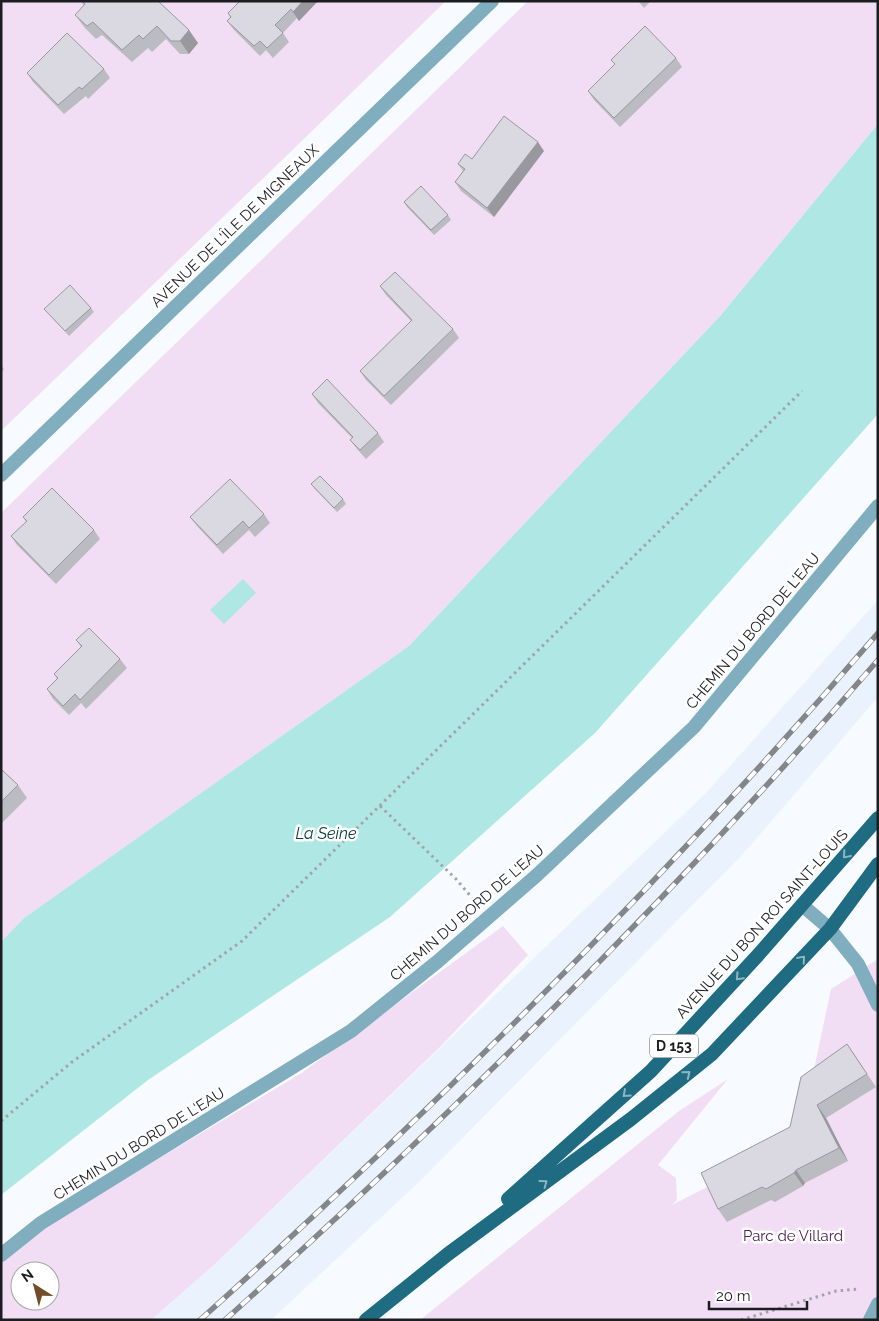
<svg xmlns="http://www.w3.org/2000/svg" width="879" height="1321" font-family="Raleway,sans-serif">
  <rect width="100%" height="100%" fill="#f7fbff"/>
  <path fill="#eaf2fd" d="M878 600V697L743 854 419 1182 271 1320H151L216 1263 707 792Z"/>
  <path fill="#f2def4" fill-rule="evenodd" d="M1 1H446C298 145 150 288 1 431V373L4 369 1 366Z
    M528 1H638L644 8 651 1H878V124L721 315 409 646 24 918 1 942V513Z
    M503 926 528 955 439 1048 216 1263 151 1320H1V1262L44 1227 300 1074ZM20 1271H50V1301H20Z
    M878 959V1320H420L679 1111 728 1079 658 1165 676 1178 677 1200 672 1205 799 1140 831 989Z"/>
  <path fill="#aee7e3" d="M878 124V414L595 733 390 917 148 1080 1 1195V942L24 918 409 646 721 315Z
    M243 579 256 593 224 624 210 610Z"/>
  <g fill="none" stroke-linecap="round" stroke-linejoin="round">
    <path stroke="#a2a5a8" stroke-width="3" stroke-dasharray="2.5 4" stroke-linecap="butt" d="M380 806 456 879 473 899
      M1 1121 72 1062 242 941 802 391
      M741 1320 836 1291 860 1289"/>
    <path stroke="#81aebf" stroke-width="14" d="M802 905 830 929 858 964 878 1005
      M870 1320 878 1304"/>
    <path stroke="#81aebf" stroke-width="14" d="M1 475 492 1
      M1 1255 41 1223 351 1031 437 962 537 875 694 727 878 506"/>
    <path stroke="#1e6b82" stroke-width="14" d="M508 1199 651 1071 759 954 878 818
      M366 1320 448 1254 631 1119 712 1054 830 929 878 864"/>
    <g stroke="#84878a" stroke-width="5.5">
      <path id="rail" d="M200 1320C439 1105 668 877 878 633
        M225 1320C455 1112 676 894 878 660"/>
    </g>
    <use href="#rail" stroke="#fff" stroke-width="4" stroke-dasharray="11" stroke-linecap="butt"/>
  </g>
  <path fill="#bbbbc2" d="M81 1H158L198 43 189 54H180L166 39 152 52 148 48 132 62 102 35 96 39 85 28 75 15 84 6Z
    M318 1 299 21 297 18 283 33 289 42 273 58 266 50 260 56 234 30 227 21 230 17 228 13Z
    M638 1H651L644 8Z
    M676 58 682 67 620 127 594 100 588 91 615 65 611 60Z
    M104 69 110 78 88 99 86 96 64 114 33 82 27 73Z
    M544 151 494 217 461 191 455 182 463 171 458 164 472 159Z
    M404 202 448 215 451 220 434 235 407 207Z
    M380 286 453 329 459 338 391 405 366 380 360 371 411 321 386 295Z
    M91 308 94 312 69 336 48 313 44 309Z
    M1 365 4 369 1 373Z
    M312 394 378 433 384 442 366 459 357 449 350 440 352 438 318 403Z
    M311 484 343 499 346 504 337 512 315 489Z
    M264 514 270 523 255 537 249 530 223 554 197 526 190 517Z
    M23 517 94 530 100 539 56 584 17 545 11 536 26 522Z
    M76 640 120 659 127 668 86 709 81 703 69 715 53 699 47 689 57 679 54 674 81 647Z
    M1 769 18 785 27 798 1 824Z
    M847 1044 876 1087 826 1118 848 1161 805 1183 803 1186 775 1202 771 1200 727 1222 718 1209 790 1127Z"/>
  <path fill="#99989e" d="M303 1H318L299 21 293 12Z
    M189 30 198 43 189 54 180 41Z
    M538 142 544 151 494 217 487 208Z
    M817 1105 826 1118 848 1161 839 1148Z
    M796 1170 805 1183 803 1186 794 1173Z"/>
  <path fill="#dad9e1" stroke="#99989e" d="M83 1H158L189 30 180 41H171L157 26 143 39 139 35 122 50 93 22 87 26 75 15 85 4Z
    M240 1H303L293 12 291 9 275 25 283 33 267 48 260 41 254 46 227 21 231 17 228 13Z
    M645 26 676 58 614 118 588 91 615 64 611 60Z
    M67 33 104 69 82 89 79 87 58 105 27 73Z
    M504 116 538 142 487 208 455 182 465 169 458 164 465 154 472 159Z
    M421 186 448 215 431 230 404 202Z
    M395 272 453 329 384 396 360 371 412 320 380 286Z
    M70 285 91 308 65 331 44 309Z
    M327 379 378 433 360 450 350 440 353 437 312 394Z
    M320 476 343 499 334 508 311 484Z
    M230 479 264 514 249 528 243 521 217 545 190 517Z
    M52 488 94 530 49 575 11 536 27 521 23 517Z
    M89 628 120 659 80 700 75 694 63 706 47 689 58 678 54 674 82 646 76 640Z
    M1 769 18 785 1 802Z
    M847 1044 867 1074 817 1105 839 1148 796 1170 794 1173 766 1189 762 1187 718 1209 701 1173 790 1127 801 1077Z"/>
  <defs><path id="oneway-chevron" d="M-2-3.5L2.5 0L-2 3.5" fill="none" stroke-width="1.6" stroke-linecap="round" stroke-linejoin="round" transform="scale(1.25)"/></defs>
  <g stroke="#8eb5c0">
    <use href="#oneway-chevron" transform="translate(846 855) rotate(131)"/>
    <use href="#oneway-chevron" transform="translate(802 959) rotate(-49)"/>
    <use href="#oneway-chevron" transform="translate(739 977) rotate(133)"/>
    <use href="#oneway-chevron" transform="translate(687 1074) rotate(-39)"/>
    <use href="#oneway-chevron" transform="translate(626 1094) rotate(138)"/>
    <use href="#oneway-chevron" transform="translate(544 1183) rotate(-36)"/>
  </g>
  <g text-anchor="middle" stroke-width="5" stroke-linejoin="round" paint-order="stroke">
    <rect fill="#fff" stroke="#606163" stroke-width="1" x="650" y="1034.5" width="48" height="23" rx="4"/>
    <g font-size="14" font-weight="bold" fill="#1c1d20">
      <text x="674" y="1051">D 153</text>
    </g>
    <g font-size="15" fill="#1c1d20" stroke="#fff">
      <text transform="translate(235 226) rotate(-44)" y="5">AVENUE DE L'ÎLE DE MIGNEAUX</text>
      <text transform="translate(753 631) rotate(-50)" y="5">CHEMIN DU BORD DE L'EAU</text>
      <text transform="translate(467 913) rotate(-41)" y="5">CHEMIN DU BORD DE L'EAU</text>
      <text transform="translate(762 924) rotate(-48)" y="5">AVENUE DU BON ROI SAINT-LOUIS</text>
      <text transform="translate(139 1144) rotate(-32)" y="5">CHEMIN DU BORD DE L'EAU</text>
    </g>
    <g font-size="15" fill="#4a2350" stroke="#fff">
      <text x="793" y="1241">Parc de Villard</text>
    </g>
    <g font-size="16" font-style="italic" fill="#0b403d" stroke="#fff">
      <text x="326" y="839">La Seine</text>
    </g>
  </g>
  <rect width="879" height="1321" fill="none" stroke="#1c1d20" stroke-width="5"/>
  <g transform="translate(35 1286) rotate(324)"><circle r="24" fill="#ffffff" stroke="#a4a5a6"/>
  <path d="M0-4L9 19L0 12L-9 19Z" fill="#734d2a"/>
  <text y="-8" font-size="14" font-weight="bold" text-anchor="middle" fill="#1c1d20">N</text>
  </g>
  <path d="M709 1301v8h98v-8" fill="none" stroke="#1c1d20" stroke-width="2.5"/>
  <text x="716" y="1301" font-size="15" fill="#1c1d20" stroke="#ffffff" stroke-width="4" paint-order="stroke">20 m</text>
</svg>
